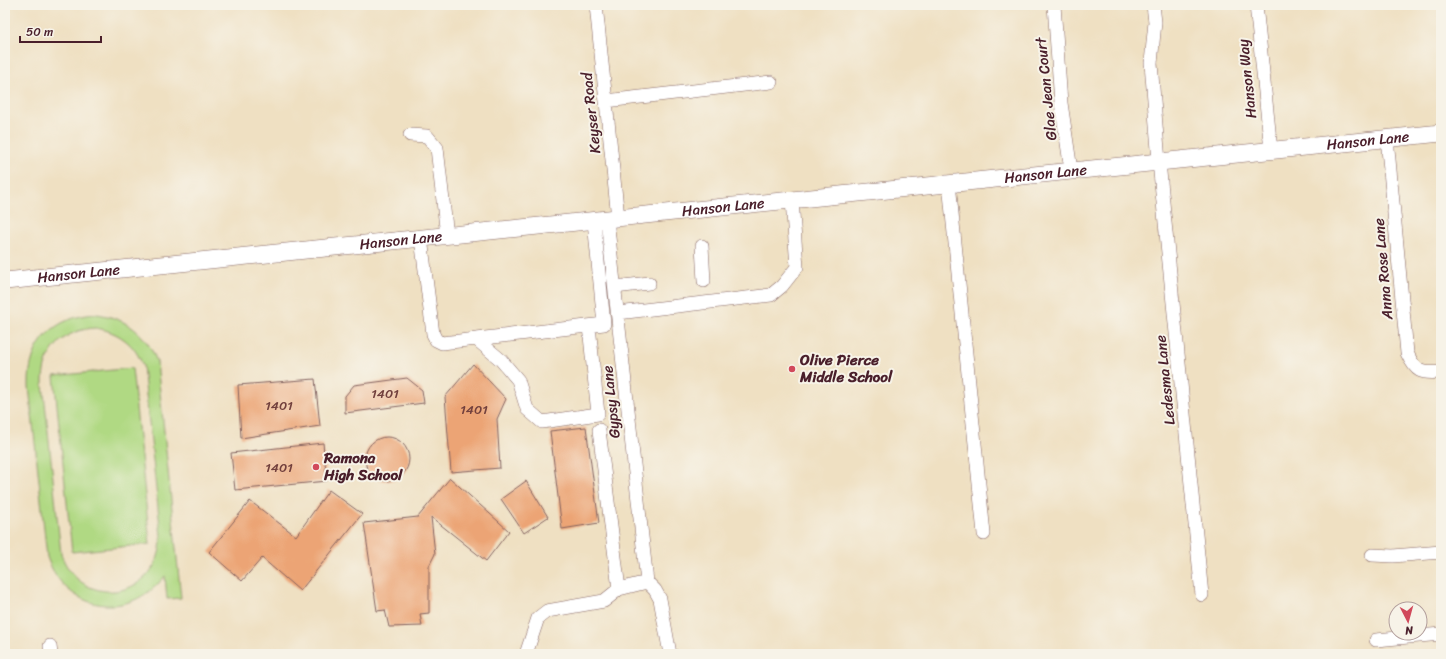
<svg xmlns="http://www.w3.org/2000/svg" width="1446" height="659" font-family="Sriracha,sans-serif">
  <rect width="100%" height="100%" fill="#f7f3e8"/>
  <filter id="ink" filterUnits="userSpaceOnUse"><feTurbulence type="fractalNoise" baseFrequency=".025" numOctaves="2"/><feDisplacementMap in="SourceGraphic" scale="8" xChannelSelector="R" yChannelSelector="G"/><feConvolveMatrix kernelMatrix="1 2 1 2 8 2 1 2 1" color-interpolation-filters="sRGB"/></filter>
  <filter id="wash" filterUnits="userSpaceOnUse"><feTurbulence type="fractalNoise" baseFrequency=".012" numOctaves="4" result="noise"/><feDisplacementMap in="SourceGraphic" scale="16" xChannelSelector="R" yChannelSelector="G"/><feGaussianBlur stdDeviation="0.9" result="paint"/><feColorMatrix in="noise" values="0 0 0 0 0 0 0 0 0 0 0 0 0 0 0 0 0 1.4 0 .05"/><feComposite in="paint" operator="in"/></filter>
  <g filter="url(#wash)">
    <rect width="100%" height="100%" fill="#efe0c2"/>
    <path fill="#b0d983" stroke="#7d7c57" fill-rule="evenodd" d="M97 314C126 318 147 334 157 362L181 598 167 599 165 576C129 622 66 612 47 557L29 386C28 343 54 316 97 314ZM96 328C119 332 135 344 143 366L161 536C162 598 82 613 61 554L43 384C42 352 64 329 96 328Z
      M132 368 150 544 72 552 54 376Z"/>
    <g id="blocks">
      <path fill="#eca474" d="M473 364 506 399 497 419 500 468 451 472 445 397Z
        M407 378 422 390 424 403 345 413V396L354 385Z
        M315 379 320 426 241 438 238 385Z
        M586 427 599 523 562 529 550 431Z
        M365 459a22 22 0 1 1 44 0a22 22 0 1 1-44 0Z
        M323 443 327 481 235 490 231 453Z
        M450 478 509 531 486 561 431 517 435 554 429 566V613L420 614 422 626 389 627 385 610 377 611 364 523 418 517Z
        M526 481 548 517 524 533 501 499Z
        M329 490 362 514 300 591 262 558 242 581 209 552 250 501 296 536Z"/>
    </g>
  </g>
  <g filter="url(#ink)">
    <use href="#blocks" fill-opacity="0" stroke="#846360" stroke-width="1"/>
    <g fill="none" stroke-linecap="round" stroke-linejoin="round">
      <g stroke="#846360" stroke-width="14">
        <path id="minor" d="M596 5 618 218
          M1054 5 1061 103 1071 170
          M1153 5 1155 22 1151 63 1159 162 1202 595
          M1256 5 1271 150
          M606 101 771 82
          M410 135 427 136 437 148 447 236
          M1387 138 1407 353C1416 372 1420 374 1441 372
          M949 183 984 534
          M607 219 647 582
          M421 238 433 334 436 340 442 343 604 324 594 221
          M702 246 704 281
          M615 287 649 283
          M618 313 771 295 782 286 797 267 792 200
          M476 339 501 360 518 380 527 409 542 422 598 414 589 326
          M599 430 619 589
          M1372 555 1393 556 1441 552
          M647 582 655 590 660 599 670 654
          M1376 640 1441 634
          M50 646 51 654
          M526 654 538 618 547 611 604 601 619 589 647 582"/>
      </g>
      <g stroke="#846360" stroke-width="18">
        <g id="major">
          <path id="s1" d="M5 281 1441 133"/>
        </g>
      </g>
      <use href="#minor" stroke="#fff" stroke-width="13"/>
      <use href="#major" stroke="#fff" stroke-width="17"/>
    </g>
  </g>
  <g fill="#d1495b" stroke="#f7f3e8" stroke-width="1.5">
    <circle cx="792" cy="369" r="4"/>
    <circle cx="316" cy="467" r="4"/>
  </g>
  <g text-anchor="middle" stroke-width="4" stroke-linejoin="round" paint-order="stroke">
    <g font-size="13" fill="#72403d">
      <text x="385" y="398">1401</text>
      <text x="279" y="410">1401</text>
      <text x="474" y="414">1401</text>
      <text x="279" y="472">1401</text>
    </g>
    <g font-size="15" fill="#4a1f2b" stroke="#f7f3e8">
      <text transform="translate(1247 79) rotate(-96)" y="5">Hanson Way</text>
      <text transform="translate(1046 89) rotate(-96)" y="5">Glae Jean Court</text>
      <text transform="translate(591 113) rotate(-96)" y="5">Keyser Road</text>
      <text dy="5" stroke="none"><textPath href="#s1" startOffset="1370">Hanson Lane</textPath></text>
      <text dy="5" stroke="none"><textPath href="#s1" startOffset="1046">Hanson Lane</textPath></text>
      <text dy="5" stroke="none"><textPath href="#s1" startOffset="722">Hanson Lane</textPath></text>
      <text dy="5" stroke="none"><textPath href="#s1" startOffset="398">Hanson Lane</textPath></text>
      <text transform="translate(1383 269) rotate(-95)" y="5">Anna Rose Lane</text>
      <text dy="5" stroke="none"><textPath href="#s1" startOffset="74">Hanson Lane</textPath></text>
      <text transform="translate(1165 380) rotate(-96)" y="5">Ledesma Lane</text>
      <text transform="translate(611 402) rotate(-96)" y="5">Gypsy Lane</text>
    </g>
    <g font-size="15" font-weight="bold" fill="#4a1f2b" stroke="#f7f3e8" text-anchor="start">
      <text x="800" y="365">Olive Pierce<tspan x="800" dy="17">Middle School</tspan></text>
      <text x="324" y="463">Ramona<tspan x="324" dy="17">High School</tspan></text>
    </g>
  </g>
  <rect width="1446" height="659" fill="none" stroke="#f7f3e8" stroke-width="20"/>
  <g transform="translate(1408 621) rotate(174)"><circle r="19" fill="#f7f3e8" stroke="#b29e9c"/>
  <path d="M0-3L7 15L0 10L-7 15Z" fill="#d1495b"/>
  <text y="-6" font-size="11" font-weight="bold" text-anchor="middle" fill="#4a1f2b">N</text>
  </g>
  <path d="M20 36v6h81v-6" fill="none" stroke="#4a1f2b" stroke-width="2"/>
  <text x="26" y="36" font-size="12" fill="#4a1f2b" stroke="#f7f3e8" stroke-width="3" paint-order="stroke">50 m</text>
</svg>
